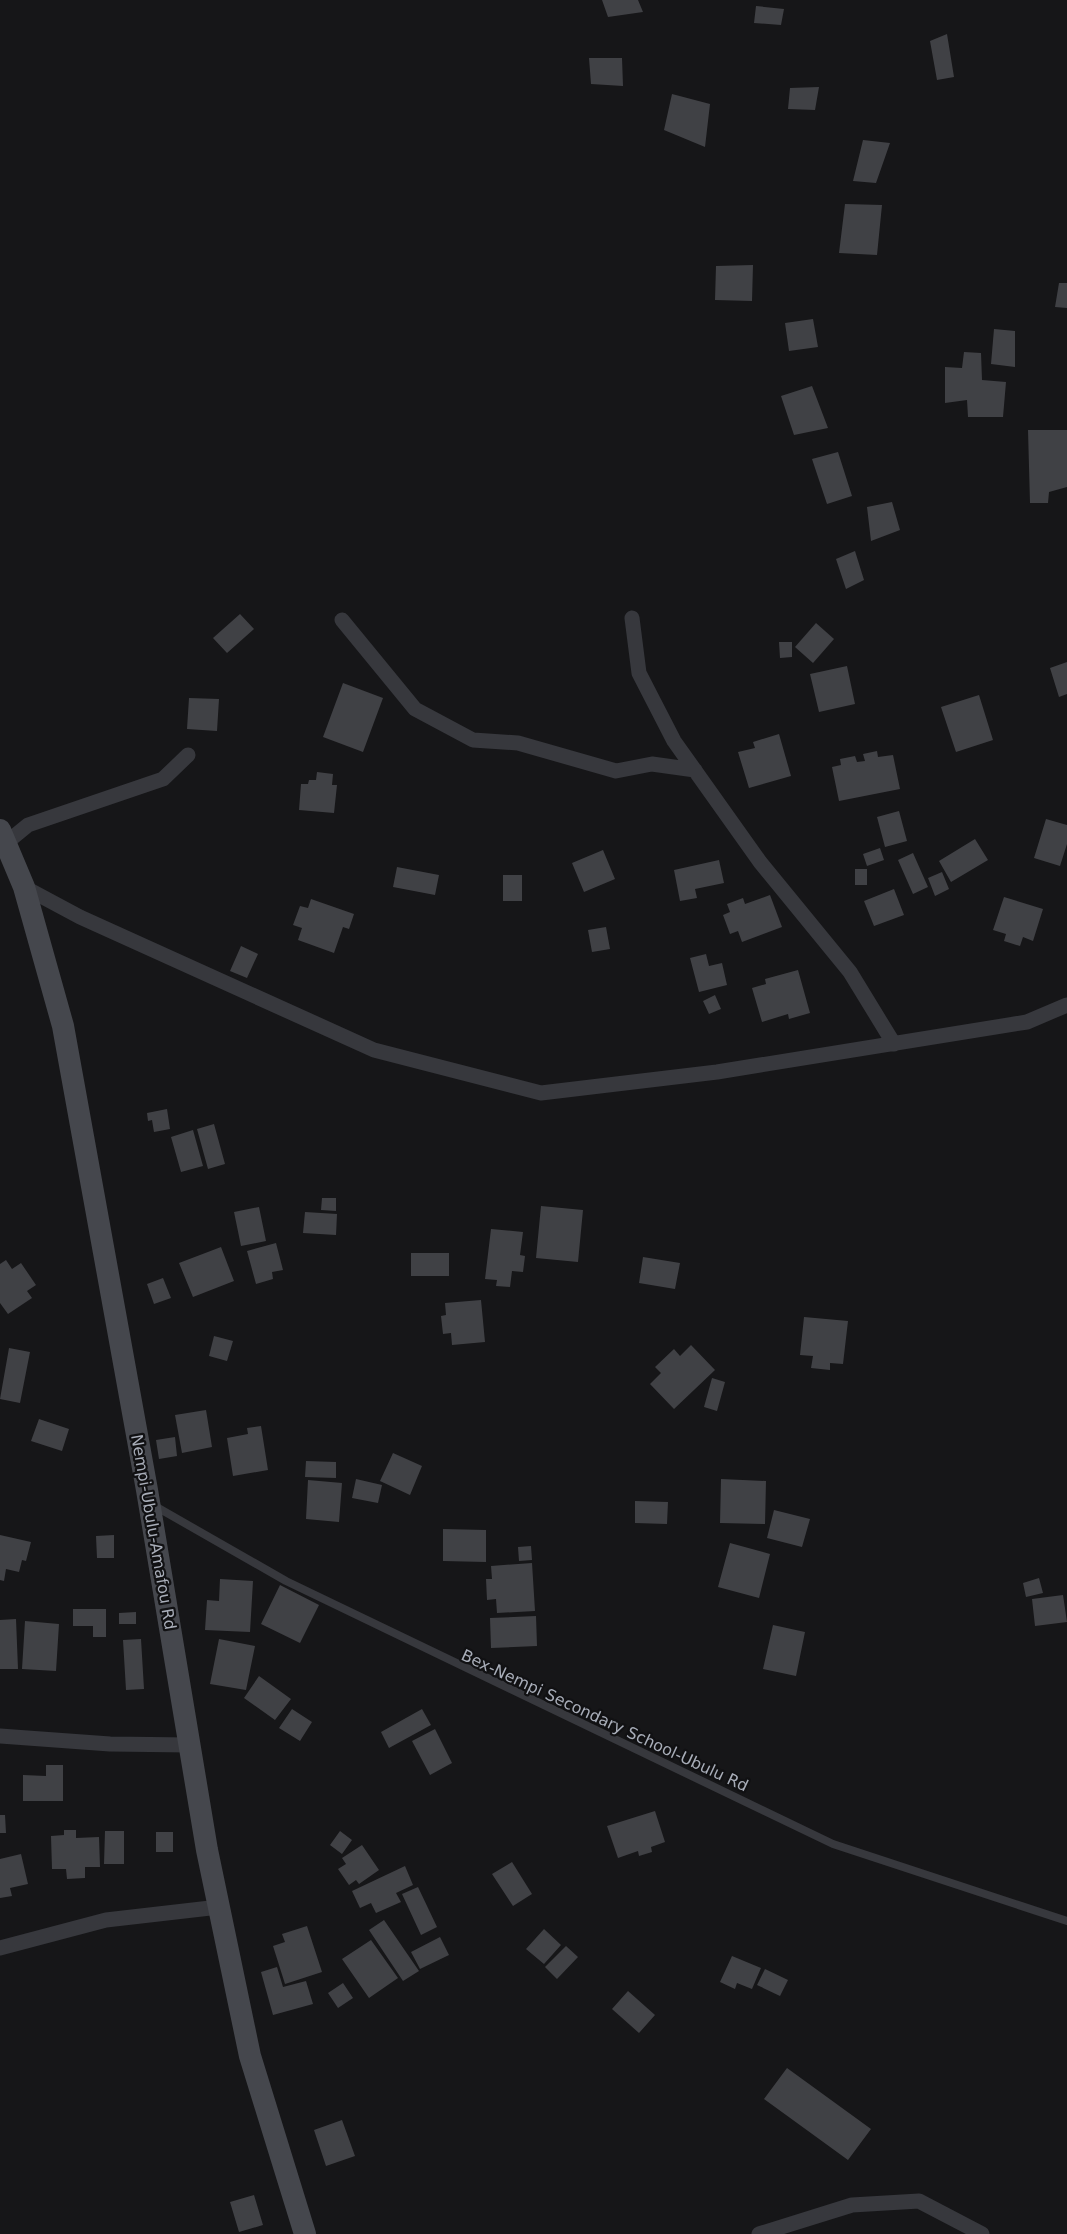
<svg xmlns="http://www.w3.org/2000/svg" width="1067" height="2234" font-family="'DejaVu Sans',sans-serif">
  <rect width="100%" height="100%" fill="#161618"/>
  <path fill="#404145" d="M602 0H638L643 12 608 17Z
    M756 6 784 9 781 25 754 23Z
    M947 34 954 77 937 80 930 41Z
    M589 58H622L623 86 591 84Z
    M819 87 815 110 788 109 790 88Z
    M672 94 710 104 705 147 664 130Z
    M863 140 890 143 876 183 853 181Z
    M845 204 882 205 877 255 839 253Z
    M753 265 752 301 715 300 716 266Z
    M1059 283H1067V308L1055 307Z
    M813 319 818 347 789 351 785 323Z
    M994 329 1015 331V367L991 364Z
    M964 352 981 353 982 380 1006 382 1003 417H968L967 400 945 403V367L962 368Z
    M812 386 828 428 794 435 781 396Z
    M1028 430H1067V487L1049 492 1048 503H1030Z
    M838 452 852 496 827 504 812 459Z
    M892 502 900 530 871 541 867 507Z
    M855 551 864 580 846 589 836 559Z
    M240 614 254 629 227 653 213 638Z
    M816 623 834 639 813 663 795 647Z
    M779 642H792V657L780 658Z
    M1067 662V694L1059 697 1050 668Z
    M847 666 855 704 819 712 810 674Z
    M343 683 383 698 363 752 323 737Z
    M979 695 993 740 956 752 941 707Z
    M189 698 219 699 217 731 187 729Z
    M779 734 791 776 749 788 738 752 755 748 753 742Z
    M877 751 878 757 893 755 900 789 839 801 832 767 841 765 840 759 855 756 857 762 865 761 863 754Z
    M317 772 333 774 332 785H337L334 813 299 810 301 784H308L309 780H316Z
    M899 811 907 841 885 847 877 817Z
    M1046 819 1067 825V844L1060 866 1034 858Z
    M975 839 988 860 951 882 939 861Z
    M880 848 884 860 867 866 863 854Z
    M603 850 615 879 584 892 572 863Z
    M913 853 928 887 913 894 898 860Z
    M719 860 724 883 695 889 697 898 680 901 674 870Z
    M397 867 439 875 435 895 393 887Z
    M855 869H867V885H855Z
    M942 872 949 889 935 896 928 878Z
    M503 875H522V901H503Z
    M894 889 904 915 874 926 864 901Z
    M770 895 782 927 742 942 738 931 730 934 723 915 730 912 727 904 743 898 745 904Z
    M1004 897 1043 909 1033 941 1023 937 1020 946 1004 941 1006 934 993 930Z
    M311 899 354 914 349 929 343 927 334 953 298 940 302 928 293 925 300 906 308 908Z
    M606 927 610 949 592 952 588 930Z
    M241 946 258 954 247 978 230 971Z
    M706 954 709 966 722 963 727 985 699 992 690 958Z
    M798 970 810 1013 789 1019 788 1014 762 1022 752 988 766 984 765 979Z
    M715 995 721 1009 709 1014 703 1001Z
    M167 1109 170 1129 154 1132 152 1120 148 1121 147 1113Z
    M214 1124 225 1164 208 1169 197 1129Z
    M193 1130 203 1166 181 1172 171 1137Z
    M322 1198H336V1211L321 1210Z
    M541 1206 583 1210 578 1262 536 1258Z
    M259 1207 266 1241 241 1246 234 1212Z
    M305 1212 337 1214 336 1235 303 1233Z
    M491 1229 523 1232 520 1255 525 1256 523 1272 512 1271 510 1287 496 1286 497 1280 485 1279Z
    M276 1243 283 1270 272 1272 273 1279 256 1284 247 1251Z
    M221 1247 234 1281 193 1297 179 1263Z
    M411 1253H449V1276H411Z
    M643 1257 680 1263 675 1289 639 1283Z
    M6 1260 12 1269 21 1263 36 1285 27 1291 32 1298 8 1314 0 1303V1264Z
    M163 1278 171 1298 154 1304 147 1284Z
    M481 1300 485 1342 452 1345 451 1333 443 1334 441 1316 446 1315 445 1303Z
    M804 1317 848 1321 843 1364 830 1363V1370L811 1368 813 1356 800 1355Z
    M214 1336 233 1341 227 1361 209 1356Z
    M691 1345 715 1370 674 1409 650 1384 661 1373 655 1367 674 1349 680 1356Z
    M9 1348 30 1352 20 1403 0 1399Z
    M712 1378 725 1382 717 1411 704 1407Z
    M206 1410 212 1447 182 1453 175 1415Z
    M39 1419 69 1429 62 1451 31 1441Z
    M261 1426 268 1470 233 1476 227 1438 248 1434 247 1428Z
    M175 1437 177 1456 159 1459 156 1440Z
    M393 1453 422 1466 410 1495 380 1481Z
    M306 1461 336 1462V1478L305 1477Z
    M356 1479 382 1485 378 1503 352 1498Z
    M721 1479 766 1481 765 1524 720 1523Z
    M308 1480 342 1483 339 1522 306 1519Z
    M635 1501 668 1502 667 1524 635 1523Z
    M774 1510 810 1519 802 1547 767 1538Z
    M443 1529 486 1530V1562L443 1561Z
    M0 1535 31 1542 26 1561 22 1560 19 1572 6 1569 4 1581 0 1580Z
    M114 1535V1558H97L96 1536Z
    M730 1543 770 1554 759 1598 718 1587Z
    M531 1546 532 1560 519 1561 518 1547Z
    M532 1563 535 1611 497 1613 496 1599 487 1600 486 1579H492L491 1566Z
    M1039 1578 1043 1593 1026 1597 1023 1583Z
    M220 1579 253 1581 250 1632 205 1630 207 1600 219 1601Z
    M280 1585 319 1605 300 1643 261 1624Z
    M1063 1595 1067 1622 1035 1626 1032 1599Z
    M73 1609H106V1637H93V1626H73Z
    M136 1612V1624H119V1613Z
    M536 1616 537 1646 491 1648 490 1618Z
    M16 1619 18 1669H0V1620Z
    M25 1621 59 1624 56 1671 22 1669Z
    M773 1625 805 1632 796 1676 763 1669Z
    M141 1639 144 1689 126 1690 123 1640Z
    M219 1639 255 1646 246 1690 210 1684Z
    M259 1676 291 1699 275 1720 244 1698Z
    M292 1709 312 1722 300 1741 279 1728Z
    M422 1709 431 1725 389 1748 381 1732Z
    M435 1729 452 1763 430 1775 412 1741Z
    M46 1765H63V1801H23V1775L46 1776Z
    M655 1811 665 1842 651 1847 652 1852 639 1856 638 1851 618 1858 607 1826Z
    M0 1815H5L6 1833H0Z
    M64 1830H76V1838L99 1837 100 1867H85V1878L67 1879 66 1869H52L51 1836 64 1835Z
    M105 1831H124V1864H104Z
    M340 1831 352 1840 342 1854 330 1845Z
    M156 1832H173V1852H156Z
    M362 1845 379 1870 359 1884 356 1880 349 1885 338 1869 346 1864 342 1858Z
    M21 1854 28 1884 10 1888 12 1896 0 1898V1859Z
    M512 1862 532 1894 513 1906 492 1874Z
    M405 1866 413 1885 396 1893 401 1902 376 1913 371 1903 360 1908 352 1891Z
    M418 1887 437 1927 421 1935 402 1894Z
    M384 1920 419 1971 403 1981 369 1930Z
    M307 1926 322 1972 285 1984 273 1946 285 1942 282 1934Z
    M544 1929 561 1945 544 1964 526 1949Z
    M440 1937 449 1955 420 1969 411 1952Z
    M371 1940 398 1978 369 1998 342 1959Z
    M566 1946 578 1957 557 1979 545 1967Z
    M732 1956 761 1968 752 1989 737 1983 735 1989 720 1982Z
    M277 1967 283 1987 306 1981 313 2004 273 2015 261 1972Z
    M765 1969 788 1980 780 1996 757 1985Z
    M343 1983 353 1998 338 2008 328 1993Z
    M628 1991 655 2015 639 2033 612 2009Z
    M787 2068 871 2129 848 2160 764 2099Z
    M342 2120 355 2156 326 2166 314 2130Z
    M254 2195 263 2225 239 2232 230 2202Z"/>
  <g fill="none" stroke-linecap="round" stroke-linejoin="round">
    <path stroke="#37383d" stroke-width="8" d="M153 1505 286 1581 833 1844 1067 1921"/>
    <path stroke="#37383d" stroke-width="15" d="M632 618 639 673 674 741 760 862 850 972 894 1044
      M342 620 415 709 473 740 518 743 616 771 652 764 695 770
      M0 848 28 825 163 779 188 755
      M24 887 80 917 374 1050 541 1093 717 1072 1027 1022 1067 1005
      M0 1736 110 1744 190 1745
      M0 1948 106 1920 219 1907
      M759 2234 852 2205 919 2201 982 2234"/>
    <path stroke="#45474d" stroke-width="22" d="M0 830 24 887 63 1026 147 1490 207 1850 250 2056 305 2234"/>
  </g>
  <g text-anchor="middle" stroke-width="4.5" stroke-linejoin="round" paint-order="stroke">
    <g font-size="16" fill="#a8adb8" stroke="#111113">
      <text transform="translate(154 1532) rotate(80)" y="6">Nempi-Ubulu-Amafou Rd</text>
      <text transform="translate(605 1720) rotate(25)" y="6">Bex-Nempi Secondary School-Ubulu Rd</text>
    </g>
  </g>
</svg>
